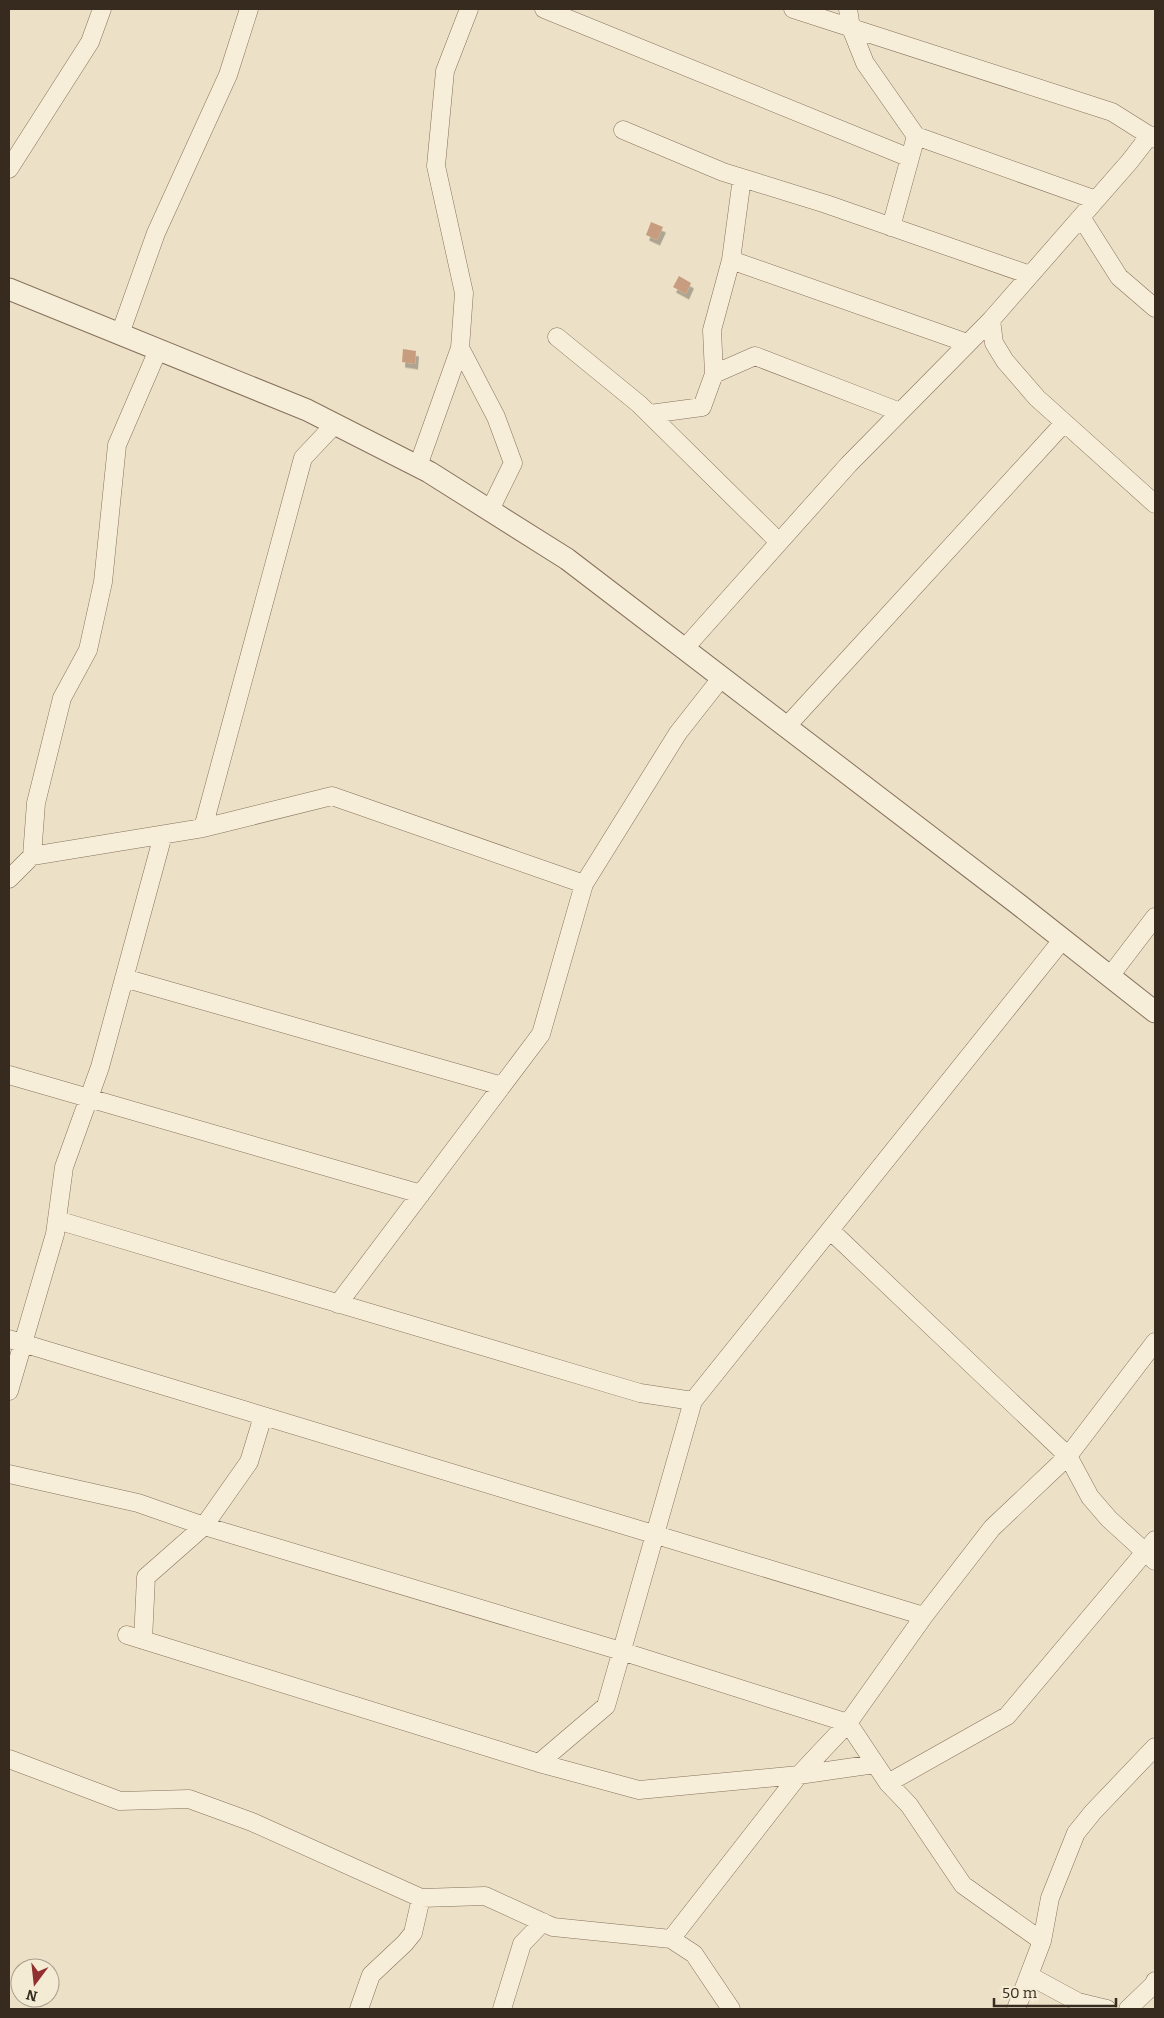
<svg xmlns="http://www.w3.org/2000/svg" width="1164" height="2018" font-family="Bitter,serif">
  <defs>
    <filter id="shadow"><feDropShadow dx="3" dy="5.5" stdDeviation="0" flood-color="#0004"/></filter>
  </defs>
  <rect width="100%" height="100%" fill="#ece0c6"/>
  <path fill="#c89c7e" filter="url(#shadow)" d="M651 222 663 227 657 240 646 235Z
    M679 276 691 283 686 294 673 287Z
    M403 349 416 351 415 364 402 362Z"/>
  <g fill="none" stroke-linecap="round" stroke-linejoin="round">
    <g stroke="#86725d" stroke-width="19">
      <path id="minor" d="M469 9 445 71 436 166 464 293 460 348 496 417 513 463 490 510
        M544 9 910 158
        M793 9 1112 112 1155 139
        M848 9 851 28 865 63 916 136 891 227
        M623 130 723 172 826 204 1030 275
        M916 136 1096 200
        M9 169 90 42 102 9
        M1081 217 1119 277 1155 308
        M731 260 967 343
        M991 320 994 343 1005 361 1037 398 1155 504
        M120 334 156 233 228 75 249 9
        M557 337 639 404 779 542
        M714 374 712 330 731 260 742 178
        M650 414 702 407 714 374 755 356 900 412
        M418 466 460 348
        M684 649 849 464 991 320 1130 161 1150 135
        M786 727 1064 423
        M203 828 303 458 335 424
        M32 856 36 803 62 698 88 650 103 582 117 445 158 350
        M9 879 32 856 203 828 332 796 584 884 678 733 722 677
        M1110 976 1155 917
        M124 978 502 1086
        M9 1075 421 1194
        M57 1220 640 1393 693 1401
        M830 1230 1068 1456 1090 1497 1109 1519 1155 1561
        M338 1304 541 1034 584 884
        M9 1339 924 1616
        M9 1391 55 1234 64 1167 100 1067 163 835
        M9 1474 138 1503 204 1526 621 1651 848 1723 888 1783 909 1805 963 1885 1042 1941
        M127 1635 539 1763 639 1790 799 1775 875 1764
        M143 1640 146 1577 204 1526 249 1462 263 1416
        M9 1759 120 1801 189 1799 252 1822 421 1898 485 1896 553 1927 671 1939 694 1954 731 2009
        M539 1763 606 1706 693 1401 1063 939
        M888 1783 1007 1716 1155 1540
        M671 1939 799 1775 848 1723 924 1616 992 1528 1068 1456 1155 1342
        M1030 1976 1078 2002 1107 2009
        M359 2009 371 1975 405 1943 413 1933 421 1898
        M502 2009 522 1944 543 1922
        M1016 2009 1042 1941 1050 1898 1076 1833 1093 1812 1155 1747
        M1128 2009 1154 1984 1155 1981"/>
    </g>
    <g stroke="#86725d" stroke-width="23">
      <path id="tertiary" d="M9 289 307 410 429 472 567 559 1018 904 1155 1012"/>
    </g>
    <use href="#minor" stroke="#f7eed9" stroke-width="18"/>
    <use href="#tertiary" stroke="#f7eed9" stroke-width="21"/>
  </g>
  <rect width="1164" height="2018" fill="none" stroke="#372b20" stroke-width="20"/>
  <g transform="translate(35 1983) rotate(195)"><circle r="24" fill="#f4ebd5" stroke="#a89e8d"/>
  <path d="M0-4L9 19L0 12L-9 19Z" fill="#923031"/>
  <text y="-8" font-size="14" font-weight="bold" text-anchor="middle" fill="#372b20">N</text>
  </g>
  <path d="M994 1998v8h122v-8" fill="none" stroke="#372b20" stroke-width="2.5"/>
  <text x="1002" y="1998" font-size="15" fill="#372b20" stroke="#f4ebd5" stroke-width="4" paint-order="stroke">50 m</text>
</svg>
